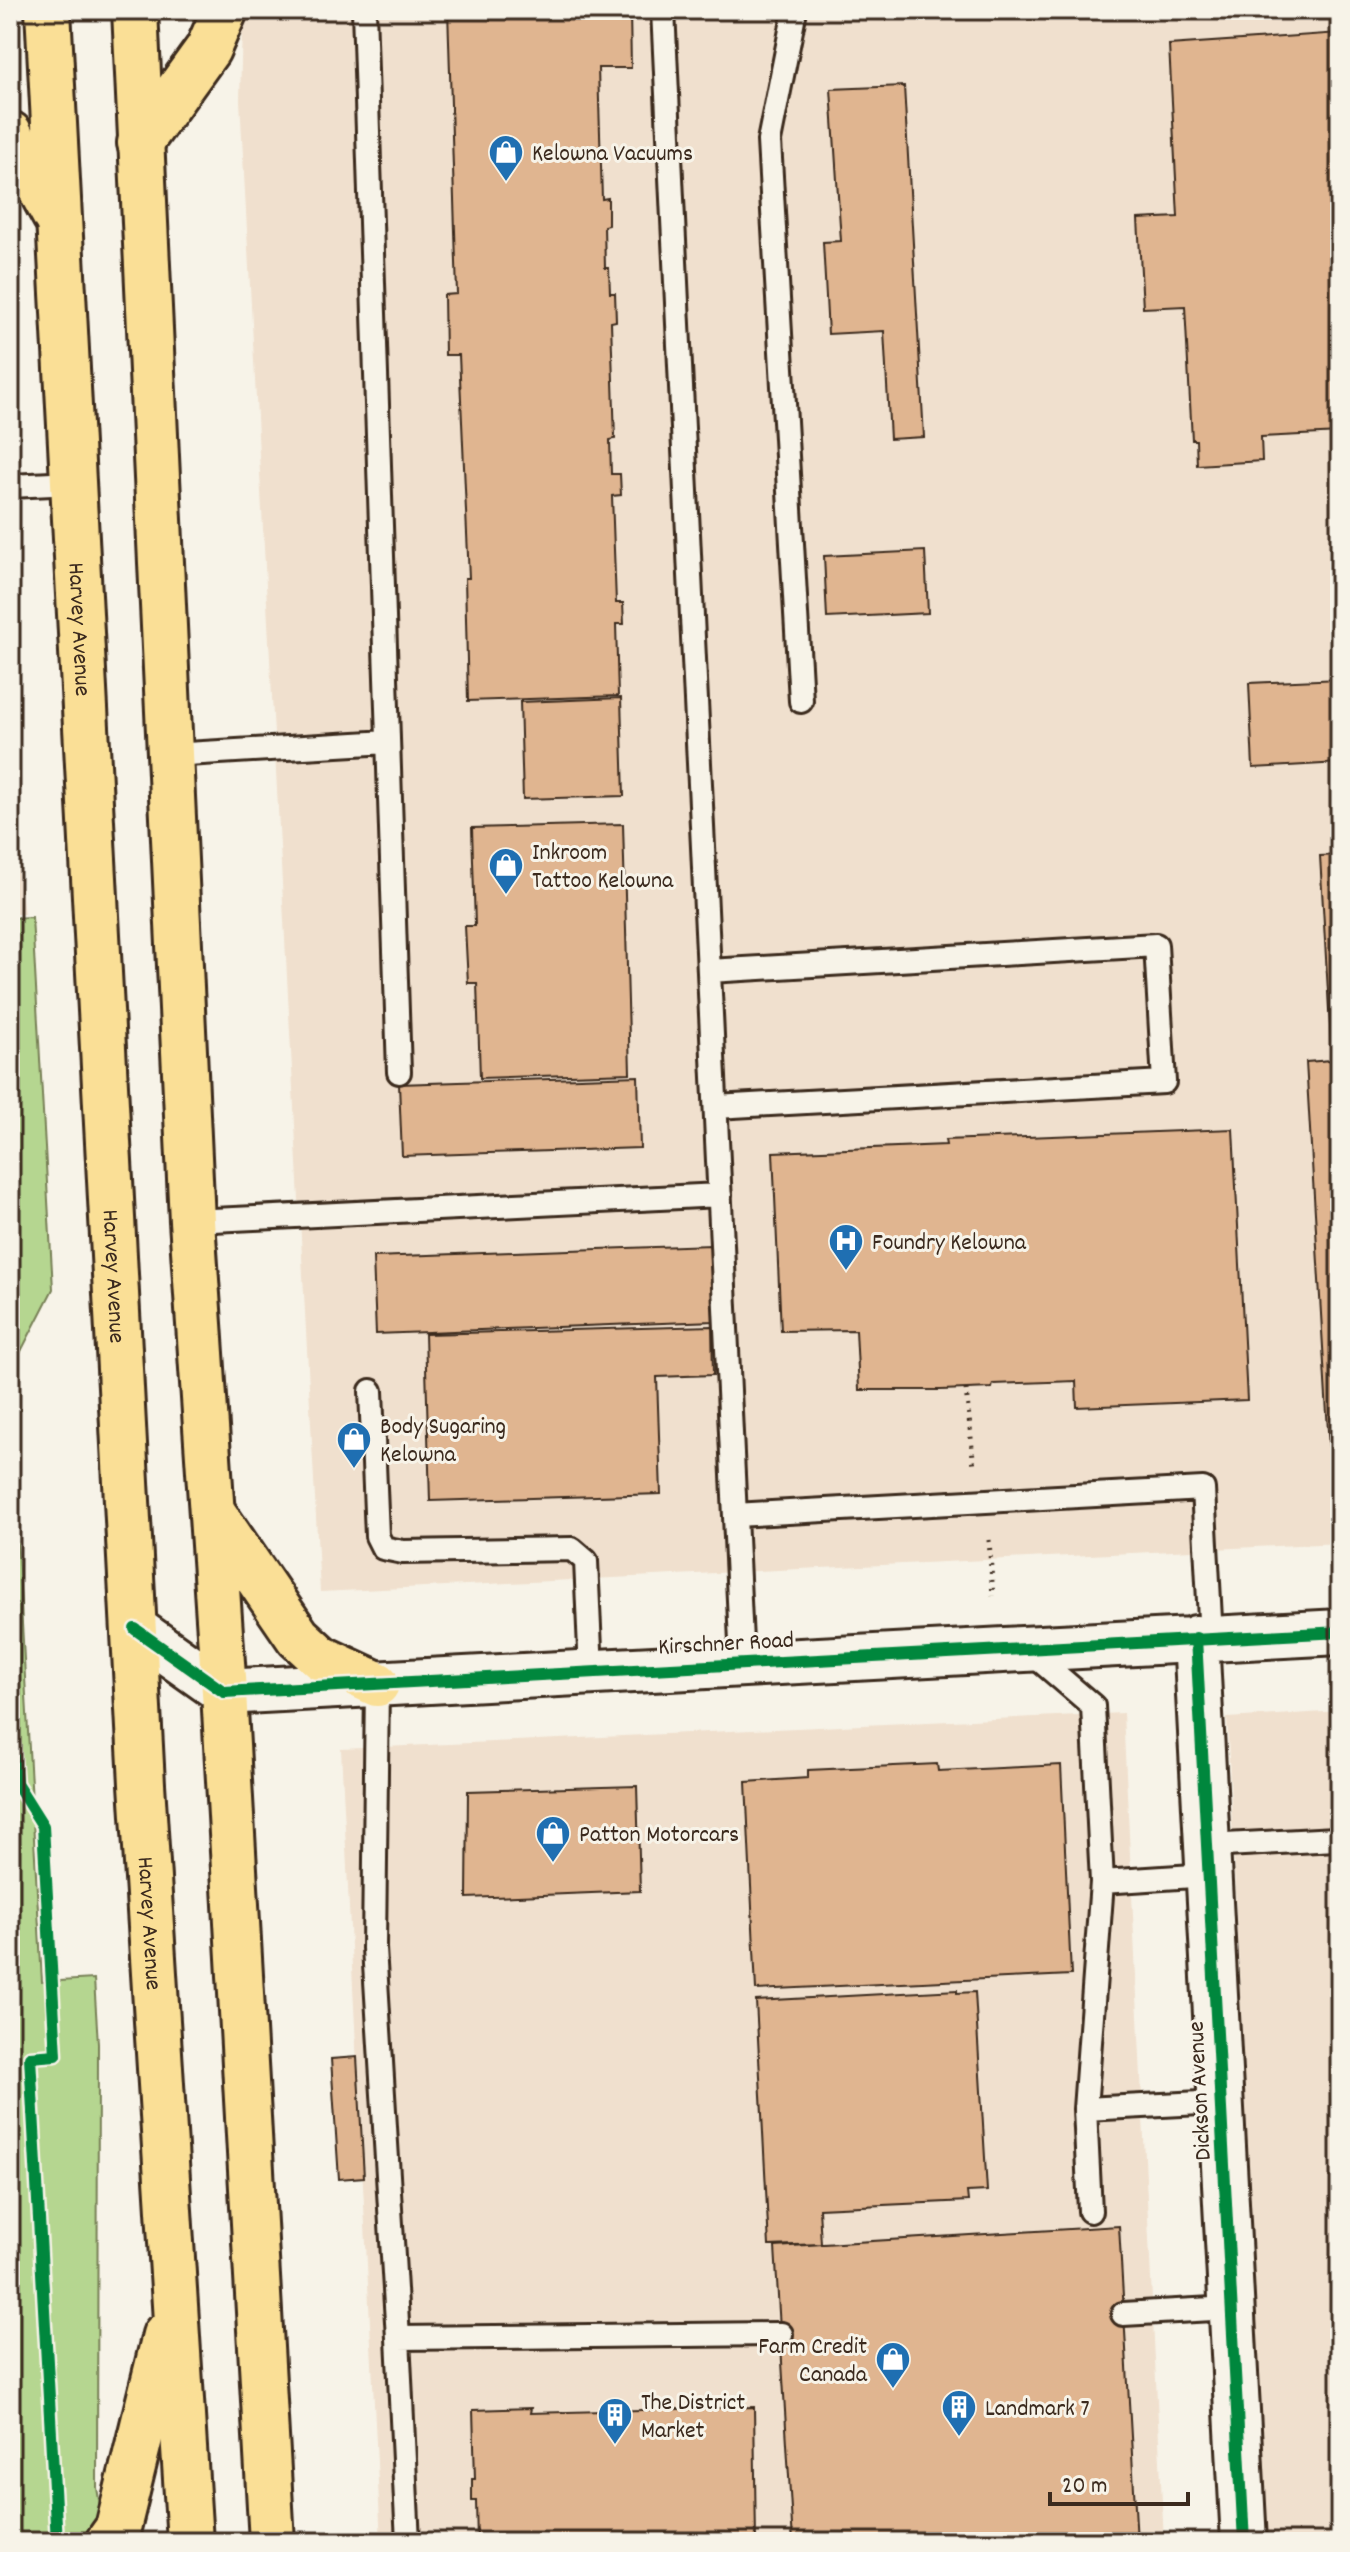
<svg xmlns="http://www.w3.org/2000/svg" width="1350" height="2552" font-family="Dekko,sans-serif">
  <rect width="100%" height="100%" fill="#f7f3e8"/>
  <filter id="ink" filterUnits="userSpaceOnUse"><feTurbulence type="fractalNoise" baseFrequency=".0125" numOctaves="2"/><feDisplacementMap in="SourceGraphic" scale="16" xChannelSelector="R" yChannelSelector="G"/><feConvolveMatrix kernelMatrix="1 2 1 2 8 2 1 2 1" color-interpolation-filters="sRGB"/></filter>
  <g filter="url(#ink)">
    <path fill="#f0e0ce" d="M258 10H1340V1543L320 1592 240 100 242 23Z
      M10 807 24 914H10Z
      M1340 1711V2542H1266L1227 1718Z
      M1123 1713 1164 2542H381L341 1749Z"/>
    <path fill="#b5d690" stroke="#788057" stroke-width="2" d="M32 917 53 1289 18 1357 13 1462 42 1982 94 1979 98 2044 97 2488 106 2542H10V918Z"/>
    <path fill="#e0b590" stroke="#3b2a1e" stroke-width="2" d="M448 10H630L631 68H598L602 199 608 198V225L604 226 605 268H609L610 293H615L616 321 611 322 615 439 610 440 611 474H620L621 495 612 496 616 603H623L624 624H616L618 696 468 701 465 578H469L459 355H445L444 295 457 294Z
      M1340 33V433L1261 437 1262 461 1197 465 1196 440H1192L1185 306 1143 308 1138 219 1178 217 1169 45Z
      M904 86 924 437 890 439 884 331 828 334 823 242 841 241 831 89Z
      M925 551 928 613 827 618 824 556Z
      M1340 679V763L1253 768 1249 683Z
      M621 698 624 796 523 799 520 702Z
      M623 824 630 1073 480 1078 477 983H468L465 926H475L472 828Z
      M1340 855V1515H1333L1306 1062 1332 1060 1320 856Z
      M638 1076 640 1148 402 1156 399 1084Z
      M1233 1129 1247 1400 1077 1407 1076 1381 993 1384 992 1388 941 1390H859L856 1330 781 1331 773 1152 946 1145 945 1140Z
      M711 1245 714 1321 376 1334 373 1257Z
      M712 1326 713 1375 657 1377 661 1494 430 1501 425 1334Z
      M937 1764 938 1771 1061 1765 1071 1975 756 1990 746 1782 808 1778V1770Z
      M637 1786 640 1891 467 1898 468 1791Z
      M957 1990V1993L975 1992 987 2191 967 2192 968 2201 819 2208 821 2244 769 2246 756 2001Z
      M357 2057 364 2177 339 2179 331 2059Z
      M1119 2226 1137 2542H793L775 2247Z
      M754 2407 756 2542H477L476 2501H472V2479H475L473 2410 531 2408 530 2413Z"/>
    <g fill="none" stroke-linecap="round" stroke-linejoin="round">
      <g stroke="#3b2a1e" stroke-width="28">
        <path id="lane" d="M364 10 399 1072
          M663 10 742 1663
          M795 10 769 141 801 701
          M10 486 73 483
          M170 755 388 742
          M709 971 1156 945 1164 1082 716 1107
          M192 1221 720 1195
          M371 1391 377 1536 383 1548 403 1552 572 1549 586 1561 591 1672
          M735 1515 1203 1489 1211 1638
          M1029 1651 1093 1706 1102 1882 1085 2109 1090 2211
          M377 1684 374 1948 398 2338
          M1207 1846 1336 1839
          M1102 1882 1209 1875
          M1085 2109 1220 2102
          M1123 2314 1231 2308
          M408 2542 398 2338 781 2334"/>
      </g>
      <g stroke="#3b2a1e" stroke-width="50">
        <path id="street" d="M135 1629 224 1692 1340 1632
          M1196 1638 1244 2542"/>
      </g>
      <g stroke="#3b2a1e" stroke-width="50">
        <g id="highway">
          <path id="s1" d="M48 10 142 1784 190 2542"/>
          <path d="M135 10 192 1221 224 1692 272 2542"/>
          <path d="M10 134 55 216"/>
          <path d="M140 143 208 49 225 10"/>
          <path d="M214 1514 298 1637 321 1658 377 1684"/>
          <path d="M108 2542 118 2528 165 2335"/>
        </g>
      </g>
      <path stroke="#3b2a1e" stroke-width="5" stroke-dasharray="2 6" stroke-linecap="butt" d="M966 1389 974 1467
        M989 1540 993 1596"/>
      <use href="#lane" stroke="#f7f3e8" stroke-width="22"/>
      <use href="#street" stroke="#f7f3e8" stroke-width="44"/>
      <use href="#highway" stroke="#fadf96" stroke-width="44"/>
      <g stroke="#f7f3e8" stroke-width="17">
        <path id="cycleway" d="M135 1629 224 1692 1340 1632
          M1196 1638 1244 2542
          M10 1708 16 1783 43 1826 56 2055 30 2057 57 2542"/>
      </g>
      <use href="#cycleway" stroke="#00873e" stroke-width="12"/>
    </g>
  </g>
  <defs>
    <g id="shop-pin" transform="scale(1.8)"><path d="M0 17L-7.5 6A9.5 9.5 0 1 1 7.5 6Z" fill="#1f6fb2" stroke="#f7f3e8"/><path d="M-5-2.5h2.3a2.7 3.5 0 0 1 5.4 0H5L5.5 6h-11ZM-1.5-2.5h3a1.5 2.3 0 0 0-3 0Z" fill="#fff"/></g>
    <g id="hospital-pin" transform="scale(1.8)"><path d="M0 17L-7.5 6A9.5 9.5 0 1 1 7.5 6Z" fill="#1f6fb2" stroke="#f7f3e8"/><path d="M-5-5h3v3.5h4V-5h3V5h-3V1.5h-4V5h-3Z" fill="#fff"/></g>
    <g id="building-pin" transform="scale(1.8)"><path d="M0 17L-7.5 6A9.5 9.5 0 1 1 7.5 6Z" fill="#1f6fb2" stroke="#f7f3e8"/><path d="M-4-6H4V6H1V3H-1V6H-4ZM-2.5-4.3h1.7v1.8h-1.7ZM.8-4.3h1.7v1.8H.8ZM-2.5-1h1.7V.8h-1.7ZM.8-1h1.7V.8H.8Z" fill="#fff"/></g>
  </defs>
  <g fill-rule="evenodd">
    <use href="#shop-pin" x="506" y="152"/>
    <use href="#shop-pin" x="506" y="865"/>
    <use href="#hospital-pin" x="846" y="1241"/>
    <use href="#shop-pin" x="354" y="1439"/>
    <use href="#shop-pin" x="553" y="1833"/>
    <use href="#shop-pin" x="893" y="2359"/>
    <use href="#building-pin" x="959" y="2407"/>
    <use href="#building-pin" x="615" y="2415"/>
  </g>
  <g text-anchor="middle" stroke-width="6" stroke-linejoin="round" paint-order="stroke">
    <g font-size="24" fill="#3b2a1e" stroke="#f7f3e8" text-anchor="start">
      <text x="532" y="160">Kelowna Vacuums</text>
      <text x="532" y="859">Inkroom<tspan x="532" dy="28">Tattoo Kelowna</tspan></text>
      <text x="872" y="1249">Foundry Kelowna</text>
      <text x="380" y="1433">Body Sugaring<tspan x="380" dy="28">Kelowna</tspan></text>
      <text x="579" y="1841">Patton Motorcars</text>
      <text x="867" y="2353" text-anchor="end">Farm Credit<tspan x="867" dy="28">Canada</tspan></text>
      <text x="641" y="2409">The District<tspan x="641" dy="28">Market</tspan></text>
      <text x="985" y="2415">Landmark 7</text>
    </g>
    <g font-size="24" fill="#3b2a1e" stroke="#f7f3e8">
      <text dy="8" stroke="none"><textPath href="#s1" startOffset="620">Harvey Avenue</textPath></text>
      <text dy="8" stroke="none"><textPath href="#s1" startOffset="1268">Harvey Avenue</textPath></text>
      <text transform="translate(726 1642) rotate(-3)" y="8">Kirschner Road</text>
      <text dy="8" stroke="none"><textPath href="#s1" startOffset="1916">Harvey Avenue</textPath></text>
      <text transform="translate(1198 2091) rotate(-93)" y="8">Dickson Avenue</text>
    </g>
  </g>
  <rect width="1350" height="2552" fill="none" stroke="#f7f3e8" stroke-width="40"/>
  <rect x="20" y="20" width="1310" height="2512" fill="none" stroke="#3b2a1e" stroke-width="3" filter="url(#ink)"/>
  <path d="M1050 2492v12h138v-12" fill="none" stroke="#3b2a1e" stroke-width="4"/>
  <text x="1062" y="2492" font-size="24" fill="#3b2a1e" stroke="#f7f3e8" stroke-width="6" paint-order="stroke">20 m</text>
</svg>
